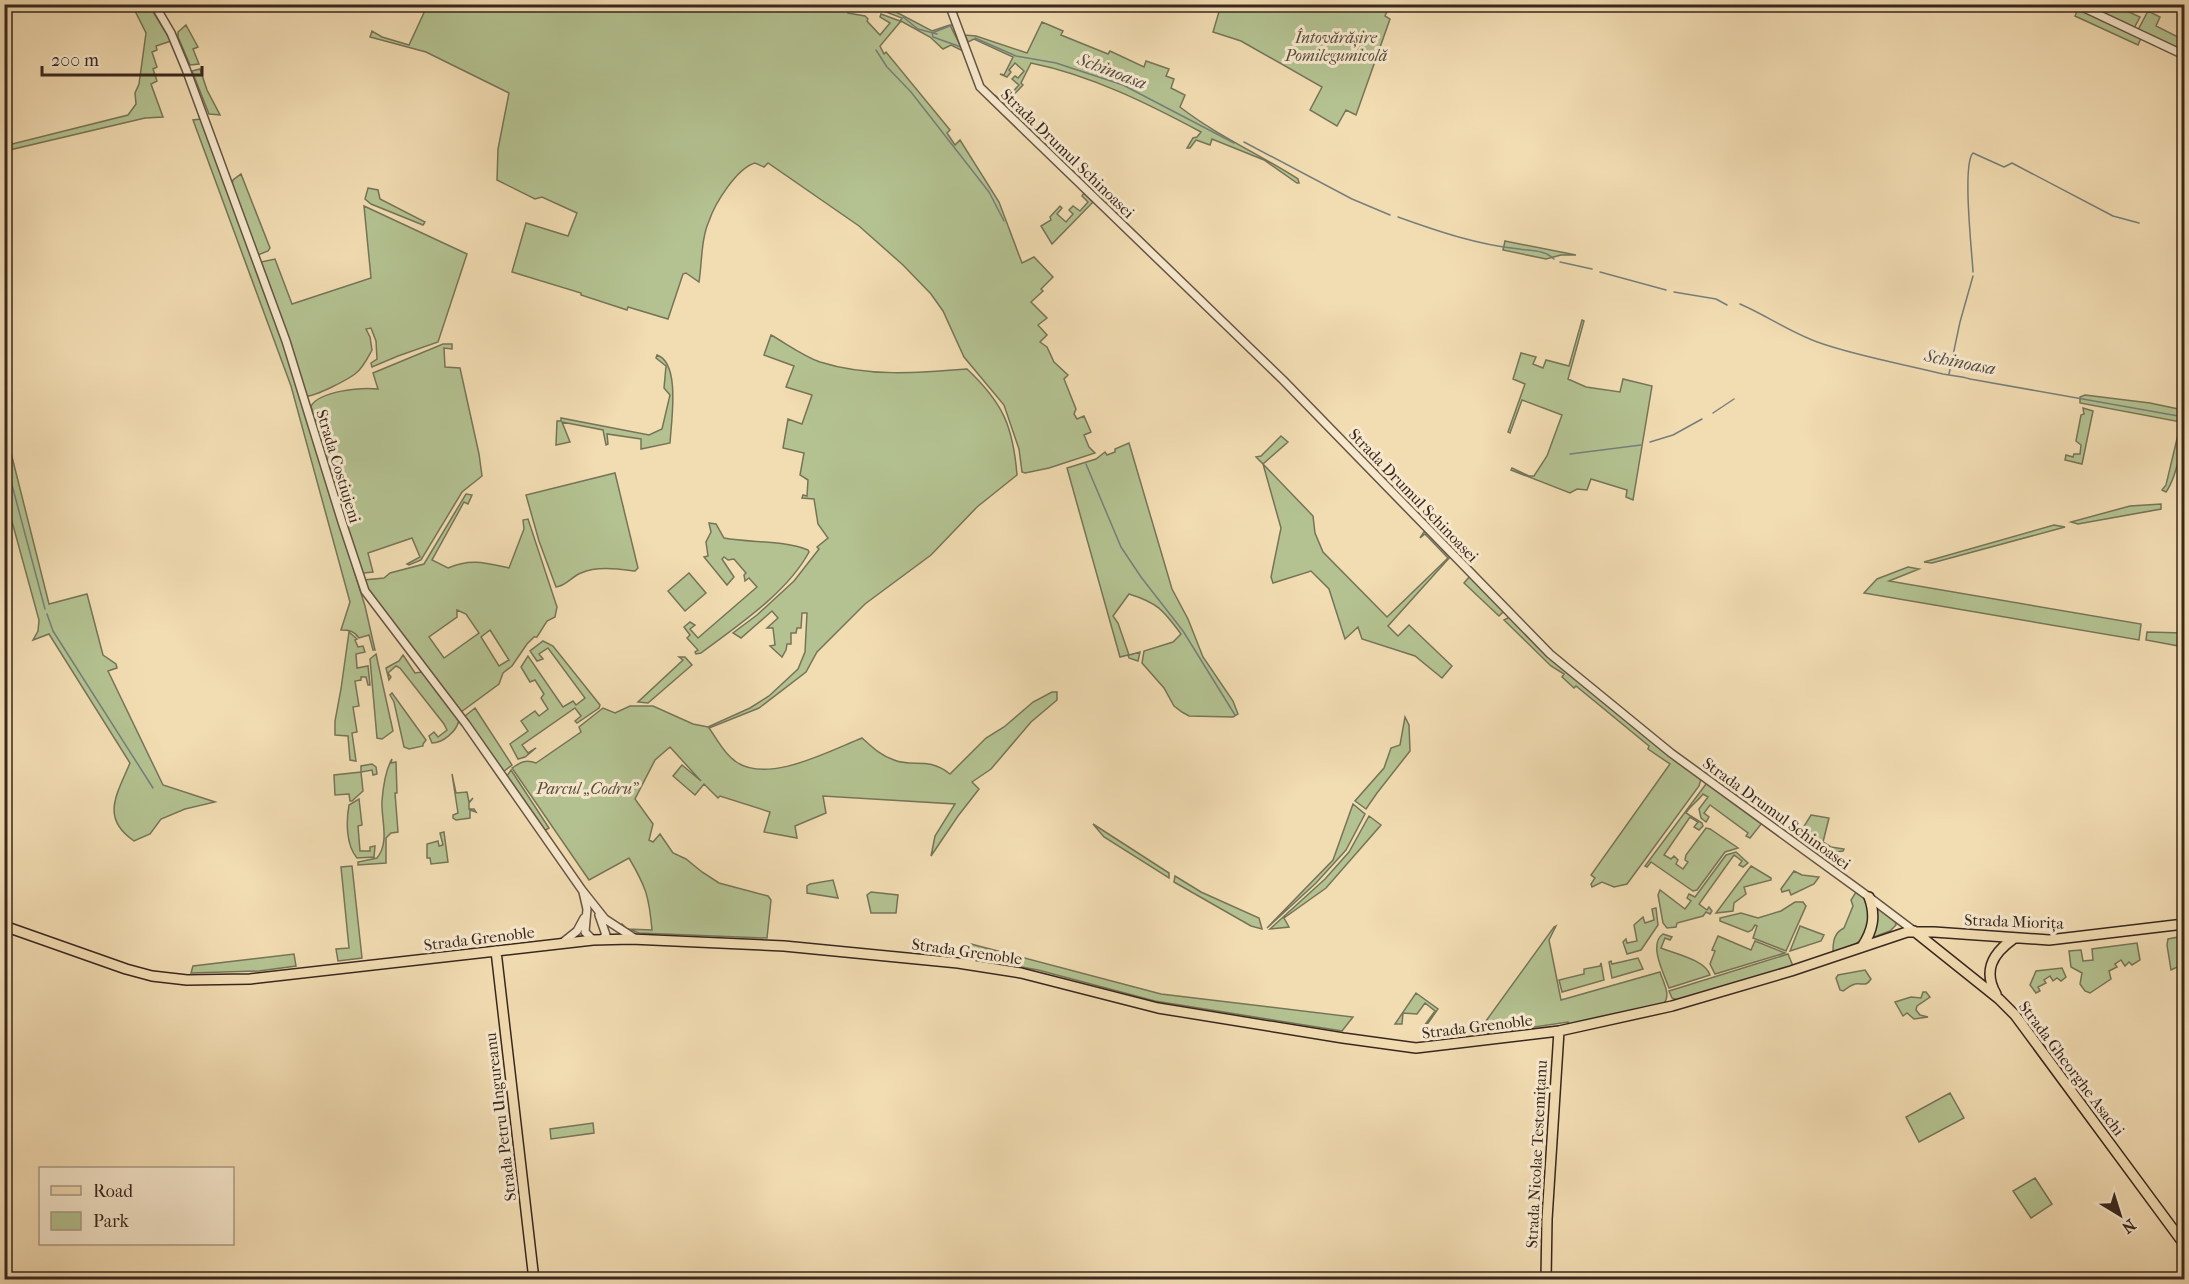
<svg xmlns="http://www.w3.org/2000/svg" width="2189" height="1284" font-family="'IM FELL French Canon',serif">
  <rect width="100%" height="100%" fill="#f2dcb2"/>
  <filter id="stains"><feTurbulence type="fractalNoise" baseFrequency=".00333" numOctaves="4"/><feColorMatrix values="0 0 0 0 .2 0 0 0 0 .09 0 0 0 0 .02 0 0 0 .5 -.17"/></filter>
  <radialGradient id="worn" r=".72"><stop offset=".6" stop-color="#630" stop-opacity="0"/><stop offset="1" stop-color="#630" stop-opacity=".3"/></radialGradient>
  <path fill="#b4c291" stroke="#767458" stroke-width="1.5" fill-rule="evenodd" d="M428 4 846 5 848 13 865 16 868 19 867 21 880 35 890 23 880 17 881 14 900 21 902 18 868 5 881 4 932 31 950 25 963 51 951 45 943 49 930 37 901 21 880 46 884 54 886 52 950 130 947 133 955 145 960 140 999 202 1022 263 1034 257 1053 277 1041 289 1043 291 1031 302 1047 318 1038 325 1047 335 1040 342 1047 347 1054 362 1068 375 1064 379 1076 409 1074 414 1077 419 1084 416 1091 432 1084 435 1089 447 1095 453 1049 468 1025 473 1022 472 1019 449 1004 405 964 357 943 311 931 294 903 265 859 226 768 163 764 167 755 163C737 168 715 203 709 221 701 239 702 263 699 282L686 273 683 274 668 319 628 307 627 310 581 295V293L512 272 526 223 568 236 577 213 542 197 535 199 497 180 498 149 509 93 426 52 370 37 372 31 382 37 409 45Z
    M132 5H149L171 41 156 46 157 50 152 52 157 67 153 69 157 81 151 84 163 117 145 118 5 151 4 146 128 115 136 104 135 93 139 84 146 33Z
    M1221 5H1390L1385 16 1390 19 1356 115 1346 110 1337 126 1310 110 1322 87 1241 41 1213 32Z
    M2084 5H2114L2140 17 2134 28Z
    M2078 9 2141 38 2138 45 2075 16Z
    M2148 11 2160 17 2156 26 2184 40 2180 49 2138 30Z
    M1042 22 1063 31 1061 35 1108 54 1110 51 1144 67 1146 61 1169 69 1166 76 1174 79 1171 88 1185 95 1180 107C1216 135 1259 154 1298 179L1299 183H1297L1264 160 1212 139 1210 145 1196 140 1190 148H1187L1193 138 1197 137 1201 132C1147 103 1090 75 1031 63L1021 83 1023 85 1004 105 994 95 1004 101 1019 85 1012 79 1015 76 1018 78 1024 71 1015 63 1009 70 1011 72 1007 77 1000 74 1004 75 1013 57 974 39 968 42 965 35 976 36 1027 53Z
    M186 25 198 47 193 49 199 64 190 65 178 37V32Z
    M200 69 207 90 220 115 209 114 192 71Z
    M201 119 275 317 365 606 375 650H373L369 635 359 638C354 631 349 630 341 630L350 602 291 386 193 120Z
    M241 174 270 248 268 251 258 255 232 186 233 180Z
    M368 188 378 190 380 199 425 222 423 225 371 204 365 199Z
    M1084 193 1093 202 1052 244 1041 226 1051 220 1050 217 1060 206 1062 208 1057 214 1066 222 1073 214 1069 210 1073 206 1080 211 1088 202 1082 196Z
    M364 206 467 254 438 342 398 356 372 367 371 363 377 359 376 341 371 328 366 329 370 337 372 350C367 359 363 368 355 374 347 380 316 396 307 396L286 332 261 262 275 259 292 304 371 278Z
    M1505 241 1576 255H1561L1546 259 1503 250Z
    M1582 320 1584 321 1568 379 1586 387 1620 392 1623 379 1652 386 1633 500 1626 497 1627 490 1591 479 1587 490 1577 489 1570 493 1511 470 1512 468 1529 476H1534L1547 456 1562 415 1522 400 1510 433 1508 432 1525 384 1513 379 1521 353 1536 357 1533 364 1543 368 1546 360 1569 366Z
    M771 335C787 344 803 356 820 362 867 377 918 373 967 369 1003 403 1013 426 1017 475L977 507 931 555 865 604 817 652 806 672 759 708 709 728C717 739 724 754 735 761 767 785 829 751 862 738 872 747 881 756 894 760 914 768 927 756 950 774L986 738 1004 727 1033 702 1052 692H1057V700L1031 722 991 769 972 782 979 789 958 816 931 856 935 836 955 804 823 796 826 813 795 826 797 838 764 832 770 812 720 796 718 798 704 784 695 795 673 776 682 765 701 781 670 747 655 760 635 799 653 824 649 840 653 842 660 834 673 853 686 859 702 872 719 883 768 896 771 900 767 938 639 933 621 926 622 924 627 929 652 930C649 896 646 887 629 858L589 880 512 768C521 762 526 759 536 763L581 732 579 727 603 708 615 713 630 706H653L693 724 708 727 750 708 769 696 798 669 805 652 807 613H802L801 628H797L796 633H791V644H787L786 650 782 657 770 646 775 645 773 628H767L778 618 772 611 741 638 733 633 757 615 794 581 819 549 817 547 828 538 818 524 814 499 802 498 803 495 807 496 808 480 800 475 804 453 783 448 788 419 802 424 812 395 786 387 794 366 764 355Z
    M443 344H452V349L444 348 445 367 460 368 479 454 482 476 462 492 421 560 409 565 407 564 420 557 412 538 368 553 373 572 364 573 361 572 346 525 347 522 357 519 356 516 345 519 311 406C320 391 361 387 378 389L373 373Z
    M657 355C681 363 671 423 670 443L641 449V439L607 434 608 444 606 445 603 430 562 422 570 442 556 445 557 421H561V418L649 435 662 429 670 395 664 388 666 366 656 358Z
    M2085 395 2150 403 2183 410 2184 412C2185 433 2178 475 2166 492L2162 490 2166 485 2181 422 2080 403V397Z
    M2083 408 2093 411 2082 464 2065 460 2066 455 2073 457 2074 454H2080L2081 445 2076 441 2081 415 2084 414Z
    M5 429 49 604 87 594 103 655 116 664 117 668 108 671 163 785 215 802 185 809 161 819 150 834 134 841C100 818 117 794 130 763L49 634 33 640 38 631 39 620 5 496Z
    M1281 436 1288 442 1263 464 1313 516 1315 533 1323 552 1387 617 1448 558 1425 534 1420 538 1424 532 1428 531 1451 555 1450 557 1388 626 1398 636 1409 625 1452 666 1442 678 1415 656 1362 639 1358 627 1345 639 1329 589 1311 571 1273 583 1271 577 1281 528 1263 464 1256 457 1261 456Z
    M1129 443 1172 589 1188 619 1203 657 1233 701 1238 714 1233 717 1189 716 1182 712 1174 706 1164 688 1142 663 1144 651 1173 642 1181 634C1163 610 1158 603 1129 594L1113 616 1118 623 1129 655 1140 652 1138 661 1129 658 1128 655 1120 657 1067 468 1096 459 1105 452 1107 455 1115 452V449Z
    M615 473 638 568 635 571C618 569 597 566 581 573 571 577 566 586 556 587L539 541 526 495Z
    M466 494 472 495 468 504 464 502 432 560 448 568C471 558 486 563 509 568L524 529 523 520 528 519 557 607 555 617 547 621 537 637H534L527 644 512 666 503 673 499 684 461 712 367 588 364 580 384 578 390 573 424 564ZM457 610 466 614 479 633 444 658 429 637 457 617ZM490 630 509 660 499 666 481 637Z
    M2161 504V509L2078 524 2071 522 2130 506Z
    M709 523 716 524 724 538C751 543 783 540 808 550L809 552C787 593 737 626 701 653L696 654 695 652 698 650 687 638 690 635 684 627 690 622 695 625 690 629 698 638 757 587 749 578 745 581 744 575 746 573 734 559 728 560 724 557 722 559 734 577 727 585 704 557 708 556 706 542 711 532Z
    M2054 525 2065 527 1932 563 1924 562Z
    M1908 567 1919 569 1889 581 2141 624 2139 640 1864 593 1877 579Z
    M689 573 706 593 685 611 668 591Z
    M1470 576 1504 611 1499 616 1464 583Z
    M1510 617C1571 675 1633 730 1701 779L1699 786 1627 884 1614 887 1602 882 1592 887 1591 884 1595 878 1591 875 1670 764 1648 749 1649 746 1576 686 1574 688 1562 677 1564 674 1551 666 1504 620Z
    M349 632 357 639 355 640 358 647 363 646 365 652 356 654 357 668 368 666 370 685H368L366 677H361V680L355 681 359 706 353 707 357 732 352 733 356 761 350 760 348 736 335 735V721L341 689Z
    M2147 632 2184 633V647L2146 640Z
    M543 641 553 646 600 705 599 708 577 723 575 721 581 716 575 708 522 745 528 753 536 748 525 757 518 759 510 744 528 731 521 721 535 711 539 716 548 709 541 698 544 694 535 680 530 682 521 667 528 656 563 707 573 701 576 705 585 698 548 648 539 654 543 659 537 661 530 651Z
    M376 654 393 731 382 739 377 738 370 659Z
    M403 655 415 673 422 672 459 720C457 731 443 743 432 743L429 736 434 732 438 737 447 730 444 724 400 668 396 666 388 673 391 677 389 680 386 668 399 661Z
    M679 657H685L692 665 648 703 638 702 683 660Z
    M392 693 426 740 423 744V746L409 749 404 747 394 702 390 695Z
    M475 708 512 765 503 772 465 719V716Z
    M1405 717 1409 725 1410 751 1377 793 1366 809 1355 801 1384 768 1391 748 1400 745Z
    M392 759 391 763 396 762 397 793H395L398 832 391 833 386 838V863L358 865V862L377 858C390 842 381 820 382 801 383 788 386 769 392 759Z
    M372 764 376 767 377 774 373 775 372 770 361 772 363 791 352 801H350L349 794 335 795 334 775 361 772V766Z
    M511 770 549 828 544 831 507 776Z
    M452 774 456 793 467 792 469 802 473 798 469 803V809H474L476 812 470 810V818L456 820 453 818V815L458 813Z
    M1706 784H1708L1762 823 1750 838 1746 836 1748 833 1710 805 1704 813 1709 817 1706 822 1701 818 1699 809 1708 797 1703 794C1698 801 1690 806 1686 813L1702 823 1703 826 1699 830 1694 827 1698 822 1690 817 1664 855 1671 859 1674 856 1678 860 1676 864 1683 869 1688 862 1685 860 1686 855 1706 828 1710 829 1738 848 1725 852 1697 890 1693 891 1651 862 1647 867 1645 866Z
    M359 799 362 825 358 826 360 851H370V847L375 846 374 857 357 858C346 845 346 822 349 805Z
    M1353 804 1365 814 1346 850 1316 883 1267 928 1333 860Z
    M1811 815 1829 818 1823 842 1831 847 1844 849 1843 851 1835 852 1828 859 1812 848 1813 846 1811 844 1809 846 1798 836Z
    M1369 816 1381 825 1326 888 1284 918 1289 927 1270 929 1325 879 1349 852Z
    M1093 824 1169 873V878L1104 837Z
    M444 832 448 862 431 864 430 858H427V844L438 841 439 846 443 845 440 833Z
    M1736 852 1748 863 1743 867 1739 865 1742 861 1734 855 1699 904 1707 910 1709 907 1712 911 1710 914 1706 912 1703 916 1677 923 1676 927 1667 928 1663 923 1658 895 1660 890 1685 909 1691 901 1687 898 1689 894 1695 897 1726 855Z
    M352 866 362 958 338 961 336 949 349 948 341 867Z
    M1751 866 1771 878V880L1744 887 1746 894 1734 903 1733 911 1716 913Z
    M1794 871 1802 875 1819 877 1814 884 1791 895 1789 890 1782 892 1781 889Z
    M1175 876 1201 892 1259 918 1262 929 1251 926 1174 882Z
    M833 880 838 898 807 893V886L810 884Z
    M871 892 898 895 896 913H871L867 895Z
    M1856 892 1860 893 1867 900 1872 915 1864 938 1855 944 1833 952C1833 941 1834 933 1844 928L1853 906 1851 900Z
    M1795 902H1803L1806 906 1786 951 1753 938 1757 926 1755 925 1752 930 1748 932 1720 921V918L1741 913 1758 918 1781 911Z
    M1879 907 1895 920 1896 925 1890 931 1874 937 1872 935 1875 910Z
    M1656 908 1658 925 1641 950 1627 954 1623 942 1626 939 1627 943 1637 941 1634 925 1643 917 1645 923 1654 920 1652 909Z
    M1556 926 1549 940 1561 1000 1660 972C1663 982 1672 996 1663 1004L1569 1024 1568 1022 1479 1035 1478 1032 1554 927Z
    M1800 926 1824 935 1821 941 1790 951Z
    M1663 934 1672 937 1670 940 1665 938 1661 948C1676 954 1705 960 1710 975L1669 988C1664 974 1648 944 1663 934Z
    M1718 936 1751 950 1755 941 1785 953 1715 974 1710 964 1715 951 1712 950Z
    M2184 936V955L2183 958 2184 964 2171 970 2167 945 2168 939Z
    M2137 943 2140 960 2132 965 2129 962 2125 966 2121 960 2115 964 2117 967 2109 971 2111 979 2090 993 2085 991 2080 984 2082 973 2071 967 2069 951 2081 950 2083 961 2093 960 2092 949Z
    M971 944 1161 994 1353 1017 1342 1031 1155 1001 1038 970 970 958Z
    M294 954 296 966 259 971 191 973 193 966Z
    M1788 954 1793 966 1677 1000 1672 998 1669 991Z
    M1638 958 1643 969 1612 978 1609 962 1611 961 1612 964Z
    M1601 963 1604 980 1562 992 1559 980 1584 974V969L1600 966Z
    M2062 968 2066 977 2061 981 2057 978 2053 981 2050 976 2044 980 2046 983 2038 987 2040 991 2036 993 2030 985 2036 971Z
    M1865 970 1871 979C1866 987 1863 983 1855 984 1851 985 1846 989 1843 991L1840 990 1836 978 1838 975Z
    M1923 992H1926L1930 997 1917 1006 1916 1010 1920 1015 1928 1017 1914 1019 1907 1013 1903 1016 1895 1002 1911 997 1921 998Z
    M1416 993 1438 1009 1426 1026H1424L1435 1011 1425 1003 1417 1014 1403 1013 1402 1024H1395Z
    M1950 1093 1964 1118 1919 1142 1906 1117Z
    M593 1123 594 1133 551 1139 550 1129Z
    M2035 1178 2052 1204 2031 1218 2013 1191Z"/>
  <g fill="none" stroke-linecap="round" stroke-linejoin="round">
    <path stroke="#767f7b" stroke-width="1.5" d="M903 17 918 29 937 34
      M952 25 932 33 933 37 961 47
      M975 38 1016 56 1056 63 1123 85 1234 143
      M876 50 887 67 911 92 989 192 1004 221
      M1244 142 1352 199 1390 215
      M1398 217C1437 231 1478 245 1519 249 1532 251 1545 250 1554 259
      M1560 262 1592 269
      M1600 272 1666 290
      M1973 272C1972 252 1962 164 1973 153L2004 167 2012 163 2113 216 2139 223
      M1674 292 1716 299 1727 305
      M1740 304C1768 316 1794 335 1823 344 1862 357 1903 364 1943 374 1952 376 1961 376 1970 379L2184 417
      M1949 374 1960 322 1973 276
      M1713 413 1734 399
      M1650 442 1673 435 1702 419
      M1570 454 1641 445
      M4 455 45 609
      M1086 464 1121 547 1141 577 1183 631 1235 715
      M47 614 53 631 153 788"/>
    <g stroke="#665444" stroke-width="10">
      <path id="minor" d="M154 4 171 33 186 69 286 341 342 522 365 591 466 724 582 890 605 919 634 938
        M949 4 980 87 1283 380 1550 654 1671 753 1869 897 1914 931
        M2076 4 2184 55
        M583 892 587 909 585 932 593 940
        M599 915 606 935 601 940
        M562 943 577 931 584 918"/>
    </g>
    <g stroke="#38271f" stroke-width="12">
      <path id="major" d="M4 926 126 969 152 976 187 980 250 979 593 940 631 939 784 946 958 963 1021 973 1158 1008 1343 1038 1416 1048 1559 1031 1672 1006 1791 971 1907 932H1934L2049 940 2184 924
        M1914 931 1999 999 2015 1015 2184 1244
        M1862 947C1873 930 1876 916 1869 897
        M496 951 534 1280
        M1996 994C1983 971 1992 954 2013 939
        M1546 1280 1547 1219 1559 1031"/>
    </g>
    <use href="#minor" stroke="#f7e8cd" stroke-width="7"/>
    <use href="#major" stroke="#f2dcb2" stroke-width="9"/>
  </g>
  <g text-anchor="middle" stroke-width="6" stroke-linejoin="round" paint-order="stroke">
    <g font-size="16" font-style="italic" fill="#574e3c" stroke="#f7e8cd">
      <text x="1336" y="43">Întovărășire<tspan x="1336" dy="18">Pomilegumicolă</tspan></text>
      <text x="587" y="794">Parcul „Codru”</text>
    </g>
    <g font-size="16" fill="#38271f" stroke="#f7e8cd">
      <text transform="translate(1068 153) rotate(44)" y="6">Strada Drumul Schinoasei</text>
      <text transform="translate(339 466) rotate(73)" y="6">Strada Costiujeni</text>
      <text transform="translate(1414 495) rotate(46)" y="6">Strada Drumul Schinoasei</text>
      <text transform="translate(1777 813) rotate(36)" y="6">Strada Drumul Schinoasei</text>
      <text transform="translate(2014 921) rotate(2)" y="6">Strada Miorița</text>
      <text transform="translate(479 938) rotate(-7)" y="6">Strada Grenoble</text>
      <text transform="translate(967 951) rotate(8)" y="6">Strada Grenoble</text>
      <text transform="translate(1477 1026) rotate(-7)" y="6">Strada Grenoble</text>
      <text transform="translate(2072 1068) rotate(53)" y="6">Strada Gheorghe Asachi</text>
      <text transform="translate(500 1117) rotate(-97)" y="6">Strada Petru Ungureanu</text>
      <text transform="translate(1536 1154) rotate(-87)" y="6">Strada Nicolae Testemițanu</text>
    </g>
    <g font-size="18" font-style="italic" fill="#524c45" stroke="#f7e8cd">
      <text transform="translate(1112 71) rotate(21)" y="6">Schinoasa</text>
      <text transform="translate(1960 362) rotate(11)" y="6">Schinoasa</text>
    </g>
  </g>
  <rect width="2189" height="1284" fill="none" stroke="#f2dcb2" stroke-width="24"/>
  <rect x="6" y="6" width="2177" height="1272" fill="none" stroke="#38271f" stroke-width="3"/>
  <rect x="12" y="12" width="2165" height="1260" fill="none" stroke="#38271f" stroke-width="1.5"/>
  <rect x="39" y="1167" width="195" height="78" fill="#f7e8cd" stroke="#ab9b87" stroke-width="1.5"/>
  <rect x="51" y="1186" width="30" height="9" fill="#f2dcb2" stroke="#ab9b87" stroke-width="1.5"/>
  <text x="93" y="1197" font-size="18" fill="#38271f">Road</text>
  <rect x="51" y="1212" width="30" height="18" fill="#b4c291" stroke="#ab9b87" stroke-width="1.5"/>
  <text x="93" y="1227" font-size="18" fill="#38271f">Park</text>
  <g transform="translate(2120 1215) rotate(142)" stroke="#f7e8cd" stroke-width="4.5" paint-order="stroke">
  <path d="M0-4.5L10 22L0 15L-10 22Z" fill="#38271f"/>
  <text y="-9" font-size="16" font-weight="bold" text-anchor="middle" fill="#38271f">N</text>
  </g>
  <path d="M42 66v9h160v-9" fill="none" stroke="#38271f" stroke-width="3"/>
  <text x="51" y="66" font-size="18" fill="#38271f" stroke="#f7e8cd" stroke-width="4.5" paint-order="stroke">200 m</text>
  <rect width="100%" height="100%" filter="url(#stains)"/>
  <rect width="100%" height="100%" fill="url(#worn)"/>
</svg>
